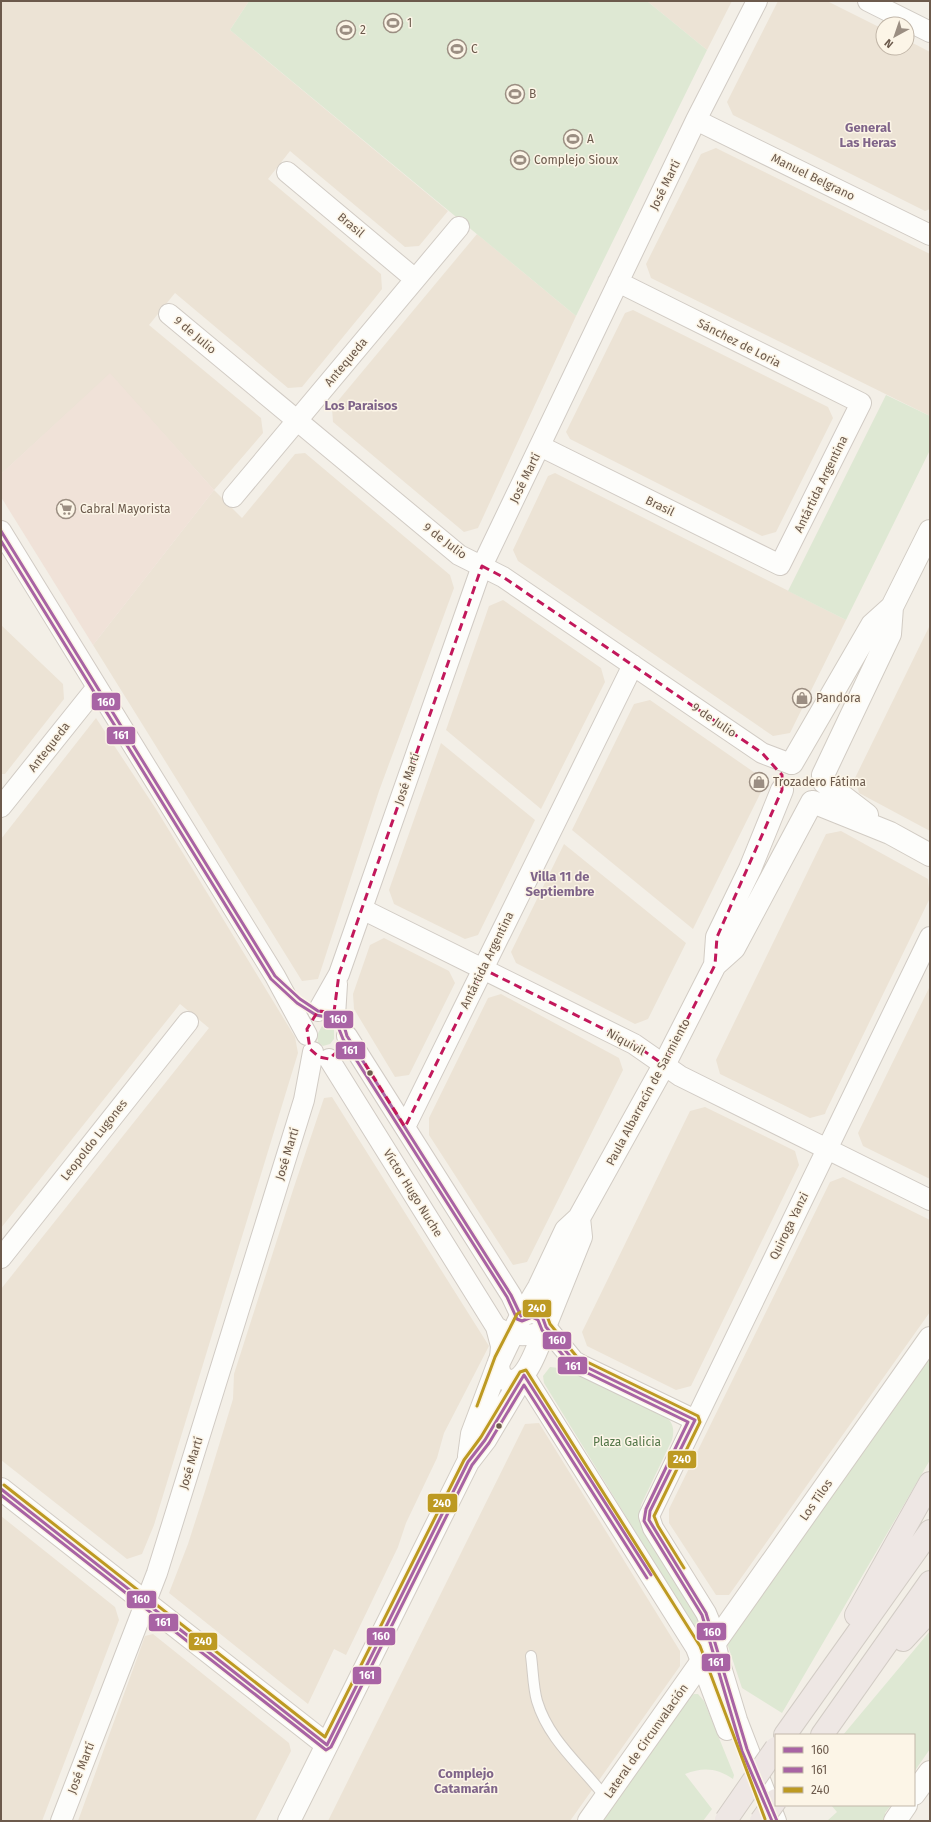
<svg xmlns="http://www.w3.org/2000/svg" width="931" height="1822" font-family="'Fira Sans',sans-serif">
  <rect width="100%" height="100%" fill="#f3efe7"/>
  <path fill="#ece3d5" d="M1 1H249L230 30 448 211 419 246 405 247 290 151 268 179 381 274 382 289 375 298 302 387 288 388 175 293 149 325 261 418 263 433 214 490 242 518 295 454 305 453 450 575 454 588 379 791 318 979 302 981 93 645 214 490 110 374 1 474Z
    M647 1H732L707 50Z
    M778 1H827L883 29V48H907V40L930 52V209L925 211 733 115 727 102Z
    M716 148 930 254V416L651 278 646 264 701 154Z
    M477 234 576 316 478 528 464 532 333 422 332 408Z
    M633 310 828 407 833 418 776 532 762 536 570 439 566 432 625 313Z
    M555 473 846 620 790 733 773 736 518 561 513 550 548 476Z
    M503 600 601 668 605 682 541 809 446 730 489 606Z
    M1 625 63 684 64 699 5 774H1Z
    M930 625V831L859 793 855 778Z
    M650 700 758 775 762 790 693 929 572 830 634 704Z
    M96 718 156 809 295 1037 298 1053 154 1525 142 1554 127 1559 1 1460V1289L209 1028 180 1004 1 1228V839Z
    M441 743 535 820 478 935 465 939 394 904 389 890Z
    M841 831 928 879 930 898 826 1111 825 1114 810 1118 720 1074 716 1060 826 834Z
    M564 844 686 943 648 1019 635 1024 516 963 511 952Z
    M384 938 449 971 455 983 409 1075 395 1077 354 1009 353 994 370 945Z
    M930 986V1179L863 1146 858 1133Z
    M501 994 619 1058 623 1070 527 1262 513 1265 429 1135V1118L488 998Z
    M332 1097 489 1346 444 1433 437 1458 406 1523 398 1547 346 1655 334 1649 308 1704 169 1593 188 1544 205 1491 233 1399 234 1374 293 1190 324 1098Z
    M705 1107 795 1151 799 1165 691 1386 676 1390 587 1346 582 1332 690 1111Z
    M843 1177 930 1220V1312L729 1595H716L669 1523V1509L830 1182Z
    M539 1423 680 1651V1666L570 1821H328L525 1424Z
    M1 1516 115 1607 119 1620 42 1821H1Z
    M153 1634 289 1743 291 1751 255 1821H78L145 1636Z"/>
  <path fill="#f0e2d8" d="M110 373 214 490 93 645 1 497V474Z"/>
  <path fill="#dee8d3" d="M249 1H647L707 50 576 316 230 30Z
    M886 395 930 416V450L846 620 788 591Z
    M329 1024 334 1029V1039L330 1044 323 1046 318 1042 317 1035 322 1026Z
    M930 1355V1460L782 1713 742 1688 727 1643Z
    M550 1367 567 1369 663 1415C673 1421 675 1429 672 1440L641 1505 639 1517 689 1599 703 1630 701 1632H697L544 1383 543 1376Z
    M930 1631V1749L914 1772V1735H843Z
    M694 1694H698L704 1701 734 1775 733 1779C717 1768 703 1767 685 1774L712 1809 703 1821H602L691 1696Z
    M831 1805H891L885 1813 887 1817 884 1821H827L837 1812Z"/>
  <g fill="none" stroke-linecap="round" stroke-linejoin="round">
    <g stroke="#d1cbc4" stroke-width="12">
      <path id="lane" d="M531 1656C533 1670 533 1687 537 1701 549 1741 582 1766 606 1798"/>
    </g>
    <g stroke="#d1cbc4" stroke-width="22">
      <path id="street" d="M868 1 930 32
        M696 120 930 235
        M287 172 415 279
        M169 314 459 555 503 577 762 753 791 764
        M540 446 780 565 861 403 618 282
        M233 497 459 227
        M1 531 275 976 307 1035
        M1 807 97 687
        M362 909 634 1044 680 1076 930 1200
        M318 1011 339 974 482 566 696 120 757 1
        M335 1016 337 984
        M347 1036 511 1295 521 1316
        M329 1059 496 1327 501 1346 500 1359
        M405 1127 633 665
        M1 1258 188 1022
        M546 1327 574 1361 583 1366 695 1420
        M498 1328C512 1338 529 1336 544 1332
        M524 1375 696 1648 727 1730
        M61 1821 157 1573 304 1100 313 1052
        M776 1821 737 1720 721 1667 711 1625 706 1613 653 1528 649 1516 930 937"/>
    </g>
    <g stroke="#d2ccc4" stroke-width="24">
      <path id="secondary" d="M792 763 872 625 892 607 930 531
        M823 775 890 634 892 607
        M824 782 867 815
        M813 802 890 833 930 855
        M715 965 717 937 750 869 782 790
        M532 1311 542 1316 546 1324 544 1332C537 1347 523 1398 500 1375L498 1367 499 1362 521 1316Z
        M523 1314 539 1287 566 1230 579 1218 664 1065 715 965 734 948 812 802
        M546 1324 581 1237 579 1218
        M469 1456 472 1434 498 1365
        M1 1489 327 1745
        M914 1794 930 1772
        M289 1821 468 1462 485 1440 522 1378
        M589 1821 930 1338
        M895 1821 906 1805"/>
    </g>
    <g stroke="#d2ccc5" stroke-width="24">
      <path id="highway" d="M856 1615 930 1483
        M903 1640 930 1611
        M785 1735 930 1531
        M822 1735 930 1582"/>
    </g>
    <use href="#lane" stroke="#fdfdfb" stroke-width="10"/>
    <use href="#street" stroke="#fdfdfb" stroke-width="20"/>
    <use href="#secondary" stroke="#fdfdfb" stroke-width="22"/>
    <use href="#highway" stroke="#eee7e4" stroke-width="22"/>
    <g stroke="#d2ccc5" stroke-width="24" stroke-linecap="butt">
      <path id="highway-bridge" d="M726 1820 776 1748
        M761 1821 776 1800"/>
    </g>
    <use href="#highway-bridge" stroke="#eee7e4" stroke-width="22"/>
    <g stroke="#fcf5e7" stroke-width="6">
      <path id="bus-1" d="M1 531 275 976 300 999 318 1011 328 1012 337 1018 344 1026 347 1036 511 1295 521 1316 532 1311 542 1316 546 1327 574 1361 695 1420 650 1511 649 1520 706 1613 747 1749 777 1821
        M1 1489 327 1745 468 1462 485 1440 524 1375 651 1575"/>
    </g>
    <g stroke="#fcf5e7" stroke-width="6">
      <path id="bus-2" d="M1 541 271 979 297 1003 316 1015 326 1017 334 1021 339 1029 343 1039 507 1297 517 1319 522 1321 532 1317 538 1320 542 1330 571 1365 688 1422 646 1509 644 1521 702 1615 742 1751 772 1821
        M1 1495 326 1750 331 1747 472 1465 489 1443 524 1385 647 1578"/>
    </g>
    <g stroke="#fcf5e7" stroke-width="6">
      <path id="bus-3" d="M477 1406 495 1357 517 1314 532 1306 546 1313 550 1324 577 1357 698 1416 700 1422 654 1516 658 1526 684 1568
        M4 1485 325 1737 464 1460 481 1437 520 1372 526 1370 700 1646 765 1819"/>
    </g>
    <use href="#bus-1" stroke="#a863a4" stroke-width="3"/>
    <use href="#bus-2" stroke="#a863a4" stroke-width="3"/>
    <use href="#bus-3" stroke="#bd9a22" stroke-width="3"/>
  </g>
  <path fill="none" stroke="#c2185b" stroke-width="3" stroke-dasharray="8 5" stroke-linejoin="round" d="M482 566 503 577 762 753 782 775V790L717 937 715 965 664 1065 634 1044 483 969 405 1127 350 1040 329 1059 319 1057 310 1049 307 1029 318 1011 334 1012 339 974Z"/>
  <defs>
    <g id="stadium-ring" transform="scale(1)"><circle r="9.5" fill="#fcf5e7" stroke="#9b8e82" stroke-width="1.5"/><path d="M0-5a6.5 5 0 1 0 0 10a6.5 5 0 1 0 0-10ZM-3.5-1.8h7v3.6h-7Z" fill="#9b8e82"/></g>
    <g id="supermarket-ring" transform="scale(1)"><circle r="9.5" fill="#fcf5e7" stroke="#9b8e82" stroke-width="1.5"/><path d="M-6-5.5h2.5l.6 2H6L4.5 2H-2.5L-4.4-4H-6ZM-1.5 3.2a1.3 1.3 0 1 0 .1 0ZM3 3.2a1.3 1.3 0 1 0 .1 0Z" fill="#9b8e82"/></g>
    <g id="shop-ring" transform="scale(1)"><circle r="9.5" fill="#fcf5e7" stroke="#9b8e82" stroke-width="1.5"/><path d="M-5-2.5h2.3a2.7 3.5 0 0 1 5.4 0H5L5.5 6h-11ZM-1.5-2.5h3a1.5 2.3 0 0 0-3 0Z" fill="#9b8e82"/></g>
  </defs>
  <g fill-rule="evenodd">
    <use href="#stadium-ring" x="393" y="23"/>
    <use href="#stadium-ring" x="346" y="30"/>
    <use href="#stadium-ring" x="457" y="49"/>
    <use href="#stadium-ring" x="515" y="94"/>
    <use href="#stadium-ring" x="573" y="139"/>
    <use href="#stadium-ring" x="520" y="160"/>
    <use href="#supermarket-ring" x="66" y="509"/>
    <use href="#shop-ring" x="802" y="698"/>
    <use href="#shop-ring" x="759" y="782"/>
  </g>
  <g fill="#6c5a4c" stroke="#fcf5e7" stroke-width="1.5">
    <circle cx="370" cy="1073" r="3.5"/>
    <circle cx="499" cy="1426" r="3.5"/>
  </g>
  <g text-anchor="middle" stroke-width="3" stroke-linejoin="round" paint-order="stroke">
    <g font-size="12" fill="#6c5a4c" stroke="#fcf5e7" text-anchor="start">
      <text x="407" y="27">1</text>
      <text x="360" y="34">2</text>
      <text x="471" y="53">C</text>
      <text x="529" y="98">B</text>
      <text x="587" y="143">A</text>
      <text x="534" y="164">Complejo Sioux</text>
      <text x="80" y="513">Cabral Mayorista</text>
      <text x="816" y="702">Pandora</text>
      <text x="773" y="786">Trozadero Fátima</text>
    </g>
    <g font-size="12" fill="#6c5a4c" stroke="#fcf5e7">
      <text transform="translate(813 177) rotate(26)" y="4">Manuel Belgrano</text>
      <text transform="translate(665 185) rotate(-64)" y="4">José Martí</text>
      <text transform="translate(351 225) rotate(40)" y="4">Brasil</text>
      <text transform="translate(195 335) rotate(40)" y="4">9 de Julio</text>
      <text transform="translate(739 343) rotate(27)" y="4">Sánchez de Loria</text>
      <text transform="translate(346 362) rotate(-50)" y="4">Antequeda</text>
      <text transform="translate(525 478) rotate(-64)" y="4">José Martí</text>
      <text transform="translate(821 484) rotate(-64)" y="4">Antártida Argentina</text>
      <text transform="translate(660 506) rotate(26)" y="4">Brasil</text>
      <text transform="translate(445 541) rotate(37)" y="4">9 de Julio</text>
      <text transform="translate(714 720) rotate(34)" y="4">9 de Julio</text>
      <text transform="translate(49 747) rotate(-52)" y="4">Antequeda</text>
      <text transform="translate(407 779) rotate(-71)" y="4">José Martí</text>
      <text transform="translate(487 960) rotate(-64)" y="4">Antártida Argentina</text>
      <text transform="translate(626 1042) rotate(29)" y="4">Niquivil</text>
      <text transform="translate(648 1092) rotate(-62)" y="4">Paula Albarracín de Sarmiento</text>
      <text transform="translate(94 1140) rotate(-52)" y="4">Leopoldo Lugones</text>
      <text transform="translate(287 1154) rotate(-73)" y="4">José Martí</text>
      <text transform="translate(413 1193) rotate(58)" y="4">Víctor Hugo Nuche</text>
      <text transform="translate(789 1226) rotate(-64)" y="4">Quiroga Yanzi</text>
      <text transform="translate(191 1463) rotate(-73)" y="4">José Martí</text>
      <text transform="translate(816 1500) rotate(-55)" y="4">Los Tilos</text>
      <text transform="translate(646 1741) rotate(-55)" y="4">Lateral de Circunvalación</text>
      <text transform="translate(81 1768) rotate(-69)" y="4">José Martí</text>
    </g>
    <g font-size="12" fill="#537648" stroke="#fcf5e7">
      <text x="627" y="1446">Plaza Galicia</text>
    </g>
    <g font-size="13" font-weight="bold" fill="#7f6489" stroke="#fcf5e7">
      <text x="868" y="132">General<tspan x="868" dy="15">Las Heras</tspan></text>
      <text x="361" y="410">Los Paraisos</text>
      <text x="560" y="881">Villa 11 de<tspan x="560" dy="15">Septiembre</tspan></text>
      <text x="466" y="1778">Complejo<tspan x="466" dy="15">Catamarán</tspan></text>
    </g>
  </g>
  <g stroke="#fcf5e7" stroke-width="1.5">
    <rect x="91" y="692" width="30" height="19" rx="4" fill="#a863a4"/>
    <rect x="106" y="726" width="30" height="19" rx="4" fill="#a863a4"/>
    <rect x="323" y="1010" width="31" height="19" rx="4" fill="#a863a4"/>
    <rect x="335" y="1041" width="31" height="19" rx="4" fill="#a863a4"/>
    <rect x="522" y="1299" width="30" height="19" rx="4" fill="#bd9a22"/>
    <rect x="542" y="1331" width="30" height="19" rx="4" fill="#a863a4"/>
    <rect x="557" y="1356" width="31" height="19" rx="4" fill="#a863a4"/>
    <rect x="667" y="1450" width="30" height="19" rx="4" fill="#bd9a22"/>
    <rect x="427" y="1493" width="31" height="20" rx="4" fill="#bd9a22"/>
    <rect x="126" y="1590" width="31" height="19" rx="4" fill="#a863a4"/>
    <rect x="148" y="1613" width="31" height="19" rx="4" fill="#a863a4"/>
    <rect x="696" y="1622" width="31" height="19" rx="4" fill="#a863a4"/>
    <rect x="366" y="1627" width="30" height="19" rx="4" fill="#a863a4"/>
    <rect x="188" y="1632" width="30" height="19" rx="4" fill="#bd9a22"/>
    <rect x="701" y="1653" width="30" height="19" rx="4" fill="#a863a4"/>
    <rect x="352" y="1666" width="30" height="19" rx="4" fill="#a863a4"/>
  </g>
  <g font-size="11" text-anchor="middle" font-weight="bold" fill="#fff">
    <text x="106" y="706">160</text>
    <text x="121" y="739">161</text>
    <text x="338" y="1023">160</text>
    <text x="350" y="1054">161</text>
    <text x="537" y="1312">240</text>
    <text x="557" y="1344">160</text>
    <text x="573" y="1370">161</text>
    <text x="682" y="1463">240</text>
    <text x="442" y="1507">240</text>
    <text x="141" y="1603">160</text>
    <text x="163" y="1626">161</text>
    <text x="712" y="1636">160</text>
    <text x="381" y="1640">160</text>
    <text x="203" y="1645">240</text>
    <text x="716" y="1666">161</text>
    <text x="367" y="1679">161</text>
  </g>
  <rect width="931" height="1822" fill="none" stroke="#6c5a4c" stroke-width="4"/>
  <rect x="775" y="1734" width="140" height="72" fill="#fcf5e7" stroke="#c2b7a9"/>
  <rect x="783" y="1747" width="20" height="6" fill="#a863a4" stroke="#c2b7a9"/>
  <text x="811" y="1754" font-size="12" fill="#6c5a4c">160</text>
  <rect x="783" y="1767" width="20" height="6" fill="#a863a4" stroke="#c2b7a9"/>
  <text x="811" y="1774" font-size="12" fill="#6c5a4c">161</text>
  <rect x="783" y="1787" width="20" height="6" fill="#bd9a22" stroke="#c2b7a9"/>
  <text x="811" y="1794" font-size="12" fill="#6c5a4c">240</text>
  <g transform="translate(895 36) rotate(220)"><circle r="19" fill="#fcf5e7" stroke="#c2b7a9"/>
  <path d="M0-3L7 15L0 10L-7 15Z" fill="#9b8e82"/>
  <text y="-6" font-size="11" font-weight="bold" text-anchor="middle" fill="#6c5a4c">N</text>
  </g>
</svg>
